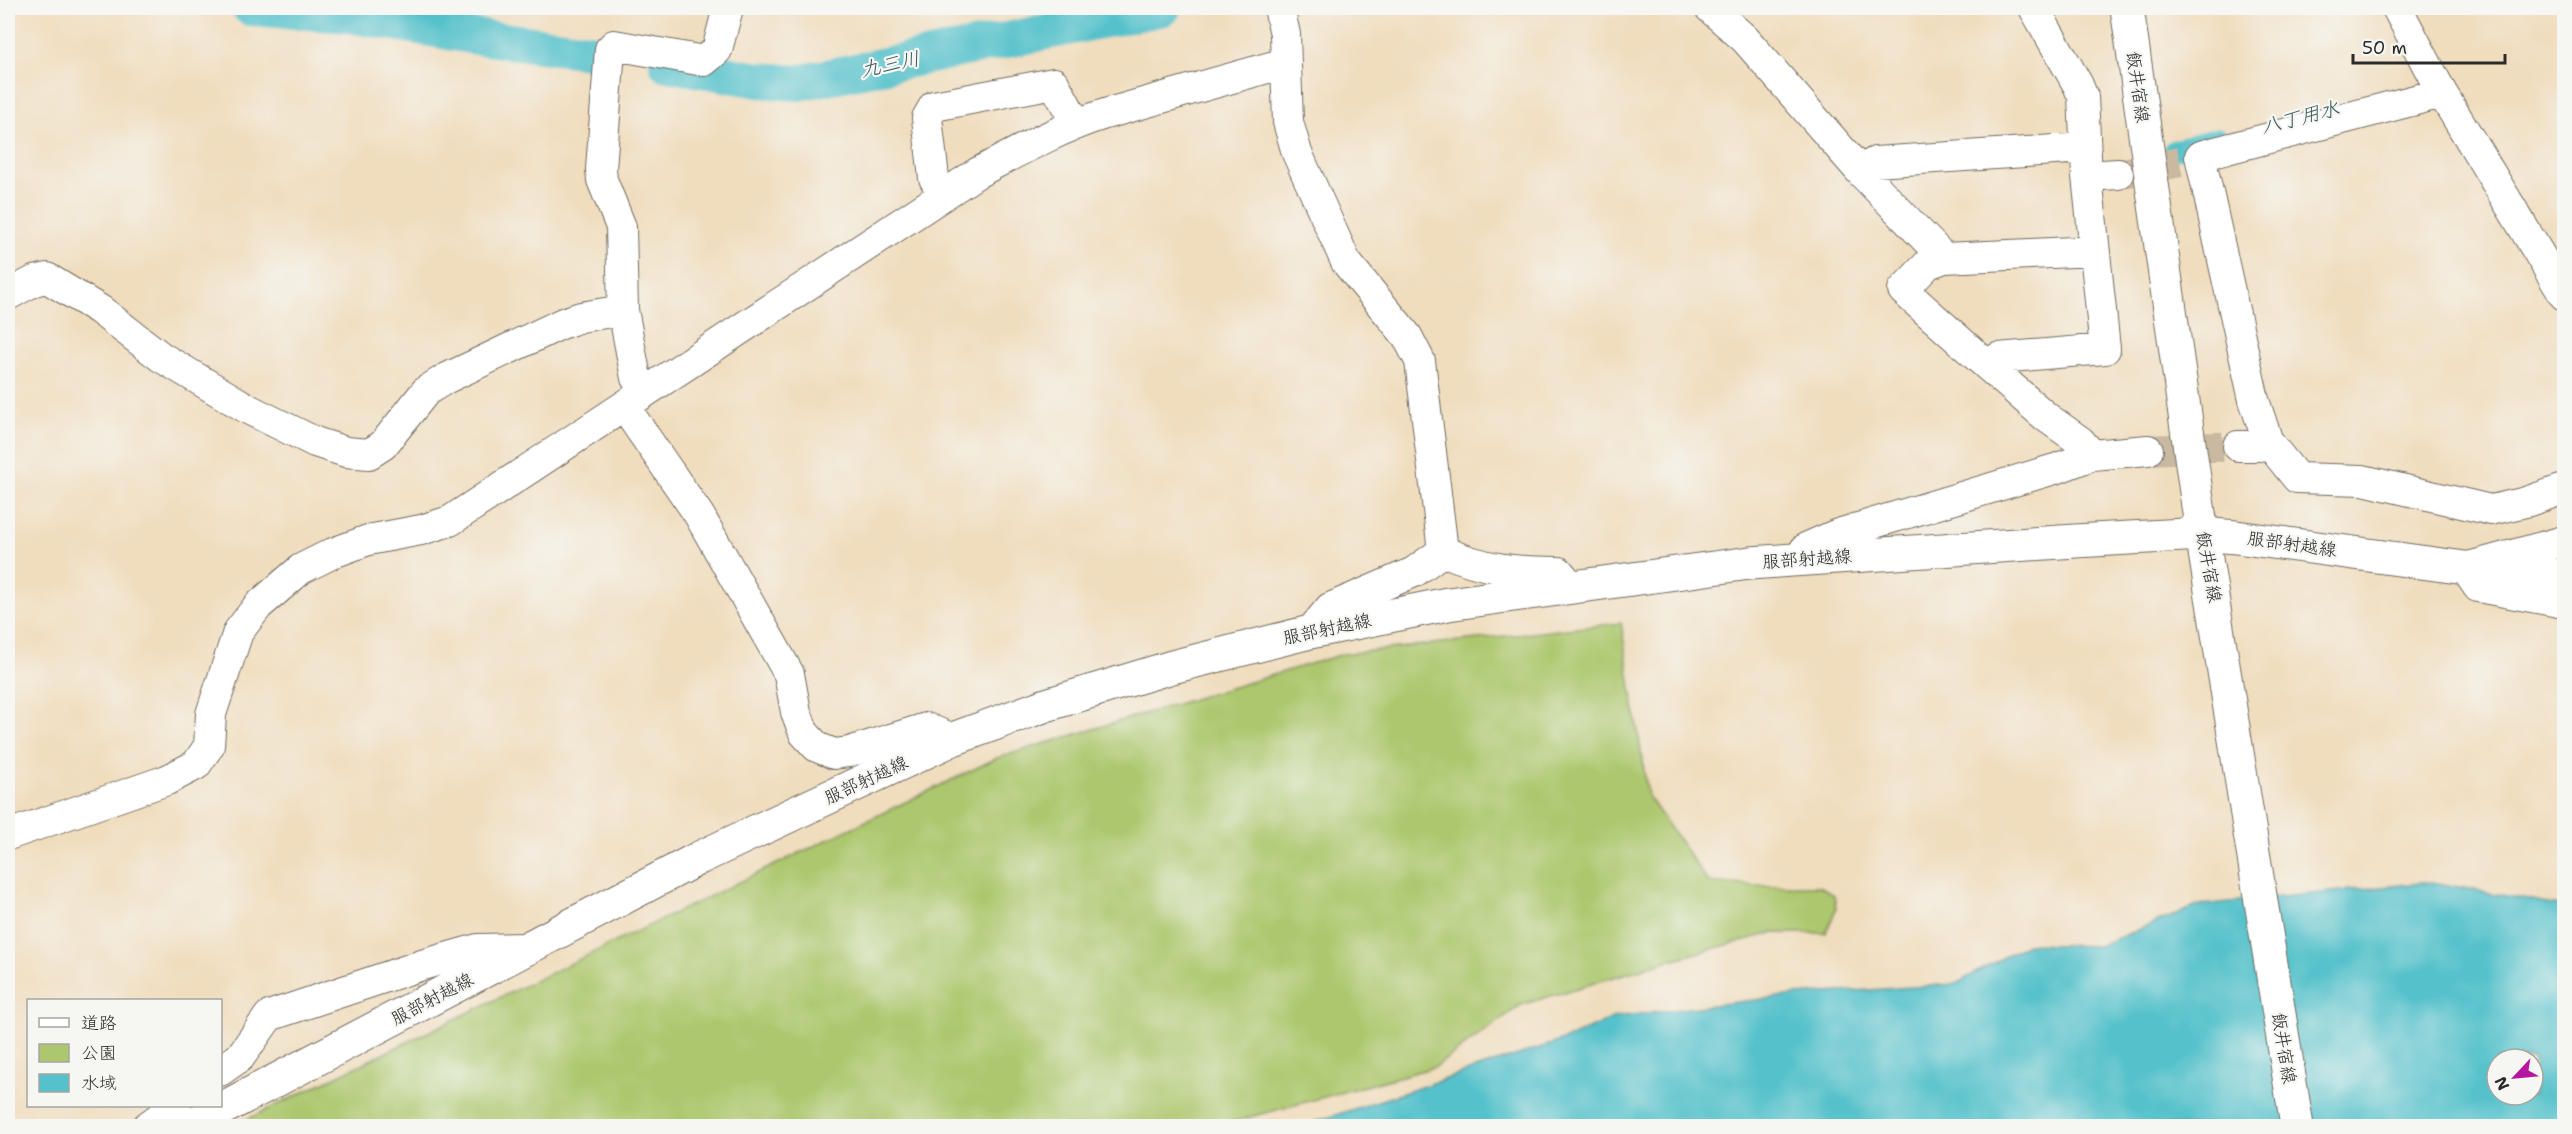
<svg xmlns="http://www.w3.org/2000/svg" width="2572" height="1134" font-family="'Shantell Sans','Klee One',sans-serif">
  <rect width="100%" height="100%" fill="#f6f6f2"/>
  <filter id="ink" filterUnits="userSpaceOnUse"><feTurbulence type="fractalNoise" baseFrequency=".0167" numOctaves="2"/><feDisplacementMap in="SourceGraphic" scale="12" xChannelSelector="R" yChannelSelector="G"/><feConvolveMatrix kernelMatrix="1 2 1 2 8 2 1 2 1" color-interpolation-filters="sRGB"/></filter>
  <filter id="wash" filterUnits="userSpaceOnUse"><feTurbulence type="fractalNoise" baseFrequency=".008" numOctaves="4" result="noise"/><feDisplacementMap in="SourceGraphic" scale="24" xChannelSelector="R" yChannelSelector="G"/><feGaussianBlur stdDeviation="1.35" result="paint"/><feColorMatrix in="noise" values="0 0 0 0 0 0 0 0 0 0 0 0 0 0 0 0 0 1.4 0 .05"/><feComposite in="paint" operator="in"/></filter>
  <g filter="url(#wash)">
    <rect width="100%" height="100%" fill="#f0ddbe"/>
    <path fill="#acc76d" stroke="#6c794c" stroke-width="1.5" d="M1621 623 1648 796 1708 882 1756 886H1820L1834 895 1836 909 1826 933H1772L1674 959 1521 1005 1435 1067 1217 1126H233L997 758 1343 654Z"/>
    <path fill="#54c1cb" stroke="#40767b" stroke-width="1.5" fill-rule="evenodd" d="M2432 882 2564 907V1126H1302L1564 1040 1615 1017 1796 995 1956 984 2027 944 2098 946 2200 905ZM2497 1059H2533V1095H2497Z"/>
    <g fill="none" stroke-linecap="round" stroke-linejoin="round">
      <path stroke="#54c1cb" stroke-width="21" d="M2174 150 2217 138
        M2560 258 2564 267"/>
      <path stroke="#54c1cb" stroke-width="36" d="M250 8 348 15 477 37 604 53
        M667 64 759 80 798 83 1163 8"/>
    </g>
  </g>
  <g filter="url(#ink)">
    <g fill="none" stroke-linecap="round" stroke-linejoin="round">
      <path stroke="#c9b9a1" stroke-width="30" stroke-dasharray="30 15" stroke-linecap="butt" d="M2118 174 2180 162
        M2148 450 2238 446"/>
      <g stroke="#70695e" stroke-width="32">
        <path id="minor" d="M1279 8 1285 34 1288 122 1297 153 1346 262 1407 336 1420 361 1443 551
          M1710 8 1745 39 1860 171 1944 258
          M2034 8 2078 85 2083 97 2087 176 2105 349 1998 358 1990 368 2046 417 2080 441 2092 455
          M2397 8 2442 93 2564 295
          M2442 93 2200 156 2254 400 2268 442 2297 478 2363 480 2491 510 2526 502 2564 489
          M1860 171 1875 162 2085 148
          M2087 176 2118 174
          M943 195 934 178 927 118 934 106 1054 83 1076 123
          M8 295 34 281 47 278 100 310 161 357 250 410 315 442 346 452 369 454 383 445 426 391 445 379 563 323 581 317 623 310 621 227 602 180 601 169 610 49 614 45 704 61 717 50 728 8
          M623 310 636 378 645 392
          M1990 368 1903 290 1928 264 1944 258 2094 251
          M624 406 699 515 789 674 796 712 804 733 817 747 834 754 849 752 926 728 953 739
          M2238 446H2259L2268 442
          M2564 541 2465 568 2478 587 2564 603
          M1443 551C1483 569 1516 572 1559 572L1571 586
          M1798 560 1806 548 1838 534 2058 468 2092 455 2148 450
          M1310 632 1330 608 1414 572 1443 551
          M8 835 167 780 196 765 209 746 211 714 238 632 258 606 301 569 333 553 368 540 421 530 450 521 977 173C1019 151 1060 128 1105 114L1285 63
          M220 1071 240 1057 269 1016 422 965 478 949 528 948
          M148 1126 176 1106"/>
      </g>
      <g stroke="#70695e" stroke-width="35">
        <path id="major" d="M2127 8 2202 534 2297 1126
          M189 1126 699 858 953 739 1046 705 1172 667 1310 632 1448 604 1750 563 2075 541 2202 534 2236 537 2465 568 2564 576"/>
      </g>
      <use href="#minor" stroke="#fff" stroke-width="30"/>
      <use href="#major" stroke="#fff" stroke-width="33"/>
    </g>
  </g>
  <g text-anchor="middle" stroke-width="4.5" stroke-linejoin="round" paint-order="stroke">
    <g font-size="18" fill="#2b2b2b" stroke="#f6f6f2">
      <text transform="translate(2138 87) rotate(82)" y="6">飯井宿線</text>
      <text transform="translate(2292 544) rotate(8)" y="6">服部射越線</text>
      <text transform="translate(1807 559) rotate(-4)" y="6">服部射越線</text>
      <text transform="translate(2209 567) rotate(80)" y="6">飯井宿線</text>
      <text transform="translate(1327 629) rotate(-12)" y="6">服部射越線</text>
      <text transform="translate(866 780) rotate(-25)" y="6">服部射越線</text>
      <text transform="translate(432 999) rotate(-28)" y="6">服部射越線</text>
      <text transform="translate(2284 1048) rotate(81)" y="6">飯井宿線</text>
    </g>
    <g font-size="20" font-style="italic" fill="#37585b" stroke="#f6f6f2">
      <text transform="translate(890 64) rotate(-12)" y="7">九三川</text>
      <text transform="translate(2300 117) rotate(-14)" y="7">八丁用水</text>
    </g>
  </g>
  <rect width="2572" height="1134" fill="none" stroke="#f6f6f2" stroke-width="30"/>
  <rect x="27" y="999" width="195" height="108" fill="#f6f6f2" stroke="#a5a5a2" stroke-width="1.5"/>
  <rect x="39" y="1018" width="30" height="9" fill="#ffffff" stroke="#a5a5a2" stroke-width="1.5"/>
  <text x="81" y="1029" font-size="18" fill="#2b2b2b">道路</text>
  <rect x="39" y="1044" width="30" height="18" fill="#acc76d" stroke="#a5a5a2" stroke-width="1.5"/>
  <text x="81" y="1059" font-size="18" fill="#2b2b2b">公園</text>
  <rect x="39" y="1074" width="30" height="18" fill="#54c1cb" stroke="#a5a5a2" stroke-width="1.5"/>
  <text x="81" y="1089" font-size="18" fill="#2b2b2b">水域</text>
  <g transform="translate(2515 1077) rotate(244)"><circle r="28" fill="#f6f6f2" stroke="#a5a5a2" stroke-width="1.5"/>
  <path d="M0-4.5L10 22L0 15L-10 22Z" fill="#b5179e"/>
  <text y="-9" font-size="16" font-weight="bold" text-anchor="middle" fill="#2b2b2b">N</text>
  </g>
  <path d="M2353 54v9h152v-9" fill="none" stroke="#2b2b2b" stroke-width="3"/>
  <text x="2362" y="54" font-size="18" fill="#2b2b2b" stroke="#f6f6f2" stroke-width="4.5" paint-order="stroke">50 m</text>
</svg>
